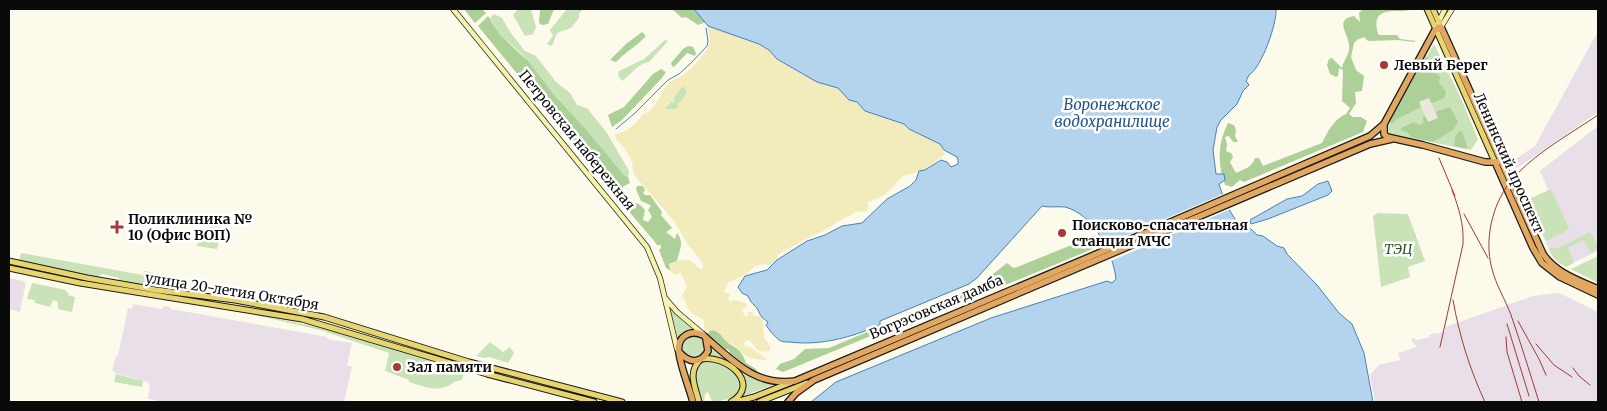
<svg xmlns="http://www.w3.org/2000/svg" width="1607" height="411" font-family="Merriweather,serif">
  <rect width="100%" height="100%" fill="#fcfaea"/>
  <path fill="#e8dfe8" d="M1598 31V112L1516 169 1511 162 1535 146Z
    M1598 126V251L1566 266 1557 262 1551 253 1528 202 1549 192 1540 171Z
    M9 278 26 282 20 312 9 309Z
    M1559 293 1598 312V402H1375L1370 375 1379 365 1400 360 1398 353 1417 347 1411 340 1414 338 1416 340 1430 337 1429 335 1435 333 1436 334 1446 331 1445 327 1533 296Z
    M133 304 162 309 165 306 171 308V309L327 337V339L352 343 347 365 352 367 344 402H167L148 399 150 385 148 382 115 373 112 370 116 356H118L128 308 132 309Z"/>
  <path fill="#cae2b8" d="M518 9H531L536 27 533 34 525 36 513 15Z
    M567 9H574L575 11 578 9H584L579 13V18L571 28 557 33 552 46 547 44 553 36 550 30Z
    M494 14 502 18 510 32 525 51 536 56 556 82 570 93 577 105 587 108 607 133 629 171 628 177 624 175 585 128 555 96 521 53 500 35 490 18Z
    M665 40 668 41 649 62C638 63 631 75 622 81L618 76 619 71 644 59Z
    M1434 44 1459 94 1478 139 1471 150 1386 133 1385 128Z
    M683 85 687 92 683 99 678 104V107L676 109H665Z
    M1551 189 1569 228 1568 230 1546 241 1527 200Z
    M1378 213 1408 214 1425 261 1408 267 1410 277 1381 287 1373 216Z
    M219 216 223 217 217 249 197 246 198 239Z
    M1590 232 1598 246 1597 249 1592 252 1589 250 1584 240 1568 247 1574 263 1566 267C1558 262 1552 258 1549 249L1553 247 1556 249Z
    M21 253 143 275 144 271 184 279 181 290 119 281V278L102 274 97 277 19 262Z
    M1598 256V283L1571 269Z
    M32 283 66 290V292L69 293 68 295 75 297 72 312 58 309V302L53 300 50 307 35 303V300L27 299Z
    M670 309 692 329 684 331 678 339Z
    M251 314 325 328 465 370 462 380C454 381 455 382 448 386 435 392 422 386 409 382V380L385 371 389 353 320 330Z
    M682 347a12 12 0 1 1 24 0a12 12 0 1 1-24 0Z
    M490 342 503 352 510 347 514 353 508 363 489 357 485 358 476 356Z
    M711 344C734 364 746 378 776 384L743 396C743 391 745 385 744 380 741 366 722 356 709 356Z
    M711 359C727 366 752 377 735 398L712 402 708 392 705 394 704 402H701C696 386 686 363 711 359Z
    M116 374 143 381 142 387 114 382Z"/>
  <path fill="#add099" d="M464 9H482L486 13 475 23Z
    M540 9H554L548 24 542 25 539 23Z
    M672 9H694L706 22 698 25 686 17 682 18Z
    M1363 9H1414C1400 15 1369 2 1378 34L1380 35H1397L1400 39 1416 41 1414 42 1398 40 1368 41 1364 37 1357 40 1354 43 1351 57 1356 70 1364 76 1362 91 1355 92 1356 103 1349 114 1353 117H1361L1367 121 1363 132 1244 182 1240 180 1232 187 1225 185C1217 164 1218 143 1228 123L1234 125 1236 130 1235 136 1238 142H1233L1229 136 1225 137 1227 144 1226 151 1231 153 1233 157 1230 162 1236 173C1245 169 1252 167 1255 158H1259L1263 166 1322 143C1327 132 1335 118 1346 114L1350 108 1342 101 1343 70 1339 68 1338 76 1336 77 1330 74 1327 65 1329 59 1332 58 1342 68C1343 61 1349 55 1349 49 1351 35 1332 20 1354 16L1360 22 1359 13Z
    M488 16 500 35 528 61 555 96 585 128 624 175 628 177 630 183 624 186 619 193H613L547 112V108L533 93 478 26Z
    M642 32 646 36C637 46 625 52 616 62L610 60 626 44Z
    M688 46 693 47 696 53 695 56 687 53 674 67 672 66 671 63 683 49Z
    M1426 56 1432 65V71L1437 74 1440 77 1439 83 1444 88 1446 93 1444 98 1433 103H1431L1429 99 1420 102 1421 107 1395 120 1392 124 1389 121Z
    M661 69 666 72 662 78 622 120 612 127 608 115 624 107 653 74Z
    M1450 107 1458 122 1453 130 1433 142 1411 137 1407 132 1401 130V128L1414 122 1420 125 1424 122 1422 118 1426 116 1428 122 1438 118 1435 112Z
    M1459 131H1462L1468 149 1454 146 1455 137Z
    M637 186H643L645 190 643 193 645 195H650L662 212 661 215 672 228 666 232 675 239 677 233C685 243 679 250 677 261L669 264 671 271 666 268 659 250 661 248V245H657L655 242 625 207 629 203C637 202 640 204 645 210L643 220 648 222 652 217 648 210 651 206 648 204 641 201 636 189Z
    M1096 235 1101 241 1095 248 1003 286 991 287 986 284 988 278 1007 263 1012 267 1015 268Z
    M972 288 975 293 783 372 776 369 780 364 794 359 805 349 829 348Z
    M713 330C721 333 720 334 725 340 736 350 740 346 746 363L756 369 757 372 748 369 730 353 729 350 725 349 708 334 709 331Z"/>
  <path fill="#f2ebbc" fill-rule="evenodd" d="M708 26 759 44 769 50 777 59 817 82 838 88 849 100 857 102 865 111 904 124 909 129 940 144 945 154 925 170 903 176 886 194 868 202V209L866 212C861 210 855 212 851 215 841 219 832 226 823 231 807 239 792 246 777 255V260L771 266 764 264 756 266 743 276 729 282 724 291 730 295 728 298 730 301 735 300 746 303 747 306 742 310 744 315 748 316V312H752L754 316H759L763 319 764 338 770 346V350L766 352 757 350 753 343 748 340 744 343 745 346 750 347 767 359 765 360C749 359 747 357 736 347 733 344 728 343 725 340 720 334 722 333 713 330L709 331 704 328V320C700 317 696 317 693 314 687 310 686 301 682 296L687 286 681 273 675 275 671 271 669 264C683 260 688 255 698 268L703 269V263L688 245 674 221 634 175 632 162 625 149 616 139 615 134C626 133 637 123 643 114 654 111 659 97 665 88 672 79 682 77 690 69 696 64 706 52 709 45 712 38 707 32 708 26ZM683 86 687 92 683 99 678 104V107L676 109H665L669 102 673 103 675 100 673 98Z"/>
  <path fill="#eae8db" d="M1429 98 1438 118 1428 122 1419 102Z"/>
  <path fill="#b4d3ed" stroke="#4581bb" d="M694 9H1276C1277 23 1262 67 1249 75L1246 81 1249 85 1243 91 1237 104 1221 120 1217 127 1213 150 1216 174H1224L1225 180 1219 184C1224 200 1230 214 1242 228L1251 229 1257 235 1263 236 1277 246 1284 248 1287 254 1317 285 1339 313 1352 324 1364 353 1373 402H811L836 382 991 318 1107 281 1112 283 1116 279C1113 252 1093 214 1065 207 1058 206 1049 208 1042 206L977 278 969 284 880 321V325C852 337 821 346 790 342 786 342 782 342 779 340 774 336 769 330 766 325L768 322C757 315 761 312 755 306 751 302 750 301 748 296L742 293 738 287 745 276 767 270 777 260 807 241 825 235 842 226 862 223 887 199 910 186 916 180 919 171 925 170 941 160 947 162 951 167 958 164V160L957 157 944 150 940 144 909 129 904 124 865 111 857 102 849 100 838 88 817 82 777 59 769 50 759 44 708 26Z
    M1328 181 1332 191 1328 195 1268 219 1251 224 1250 220 1287 199 1302 196 1318 184Z"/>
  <path fill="#fcfaea" d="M1225 193 1231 209 1111 261 1102 246Z"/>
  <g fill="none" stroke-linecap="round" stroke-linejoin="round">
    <path stroke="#4581bb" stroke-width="1" d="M616 129 634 114 668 80 679 74 692 62 707 46 708 41 706 28"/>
    <g stroke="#2c2c2c" stroke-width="6">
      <path id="secondary" d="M453 9 647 247 660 278 677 349
        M1438 23 1445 9
        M1441 27 1452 9
        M665 298 677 312 703 334"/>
    </g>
    <g stroke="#1b1b1b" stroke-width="7">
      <path id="primary" d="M1427 9 1495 162
        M1433 9 1441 27
        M9 261 87 278 156 290 235 300 324 317 469 362 622 402
        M9 268 80 283 302 319 487 374 594 402
        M699 402C695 386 687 372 701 359 726 354 762 384 731 402
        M735 402 754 397 792 382
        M759 402 807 383"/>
    </g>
    <g stroke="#1b1b1b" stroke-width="8">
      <path id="highway" d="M1384 124V134L1387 137 1423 145 1485 162H1497
        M1495 162 1533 248 1542 263 1560 277 1598 295
        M680 353C689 363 701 364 708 351L706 339
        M693 402C689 387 681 368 679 353 676 337 690 329 703 335 731 359 755 387 795 381L1087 258 1370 136 1384 124 1435 30 1441 27 1543 254C1556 273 1578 280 1598 289
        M788 402 796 393 814 380 1370 144 1392 139"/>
    </g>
    <use href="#secondary" stroke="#f5f3ac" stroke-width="4.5"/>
    <use href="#primary" stroke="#e7d56f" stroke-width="5"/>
    <use href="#highway" stroke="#e2a862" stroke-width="5.5"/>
    <path stroke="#a83934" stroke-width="1" d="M1439 158 1455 196
      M1464 214 1488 258
      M1453 300C1459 335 1470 370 1485 402
      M1518 321 1539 359 1546 375
      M1507 324 1529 396
      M1506 337 1507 352 1522 402
      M1536 344 1554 365 1572 377
      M1440 347 1463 244C1464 225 1459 208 1452 190
      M1573 368 1579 376 1590 385
      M1539 402C1530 373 1521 344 1511 315 1505 299 1496 285 1492 269 1483 237 1494 196 1518 173 1539 151 1573 132 1598 115"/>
  </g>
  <g fill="#a83934" stroke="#fff" stroke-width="2">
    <circle cx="1384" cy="65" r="5"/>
    <path d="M114.5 219.5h5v5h5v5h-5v5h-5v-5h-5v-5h5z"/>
    <circle cx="1062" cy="233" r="5"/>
    <circle cx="397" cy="367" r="5"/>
  </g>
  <g text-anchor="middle" stroke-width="5" stroke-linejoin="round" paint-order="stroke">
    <g font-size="14" font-weight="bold" fill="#0a0a0a" stroke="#fff" text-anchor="start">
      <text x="1394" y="70">Левый Берег</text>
      <text x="128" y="224">Поликлиника №<tspan x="128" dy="16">10 (Офис ВОП)</tspan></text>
      <text x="1072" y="230">Поисково-спасательная<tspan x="1072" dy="16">станция МЧС</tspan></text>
      <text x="407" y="372">Зал памяти</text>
    </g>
    <g font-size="14" fill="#0a0a0a" stroke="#fff">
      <text transform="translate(577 140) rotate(51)" y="5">Петровская набережная</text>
      <text transform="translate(1509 163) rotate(66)" y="5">Ленинский проспект</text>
      <text transform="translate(232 291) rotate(9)" y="5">улица 20-летия Октября</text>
      <text transform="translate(936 307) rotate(-23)" y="5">Вогрэсовская дамба</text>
    </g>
    <g font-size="14" font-style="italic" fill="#2a5823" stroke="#fff">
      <text x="1398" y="254">ТЭЦ</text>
    </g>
    <g font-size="15" font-style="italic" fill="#24548b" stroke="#fff">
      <text x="1112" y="110">Воронежское<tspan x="1112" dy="17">водохранилище</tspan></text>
    </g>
  </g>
  <rect width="1607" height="411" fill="none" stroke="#0a0a0a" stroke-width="20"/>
</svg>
